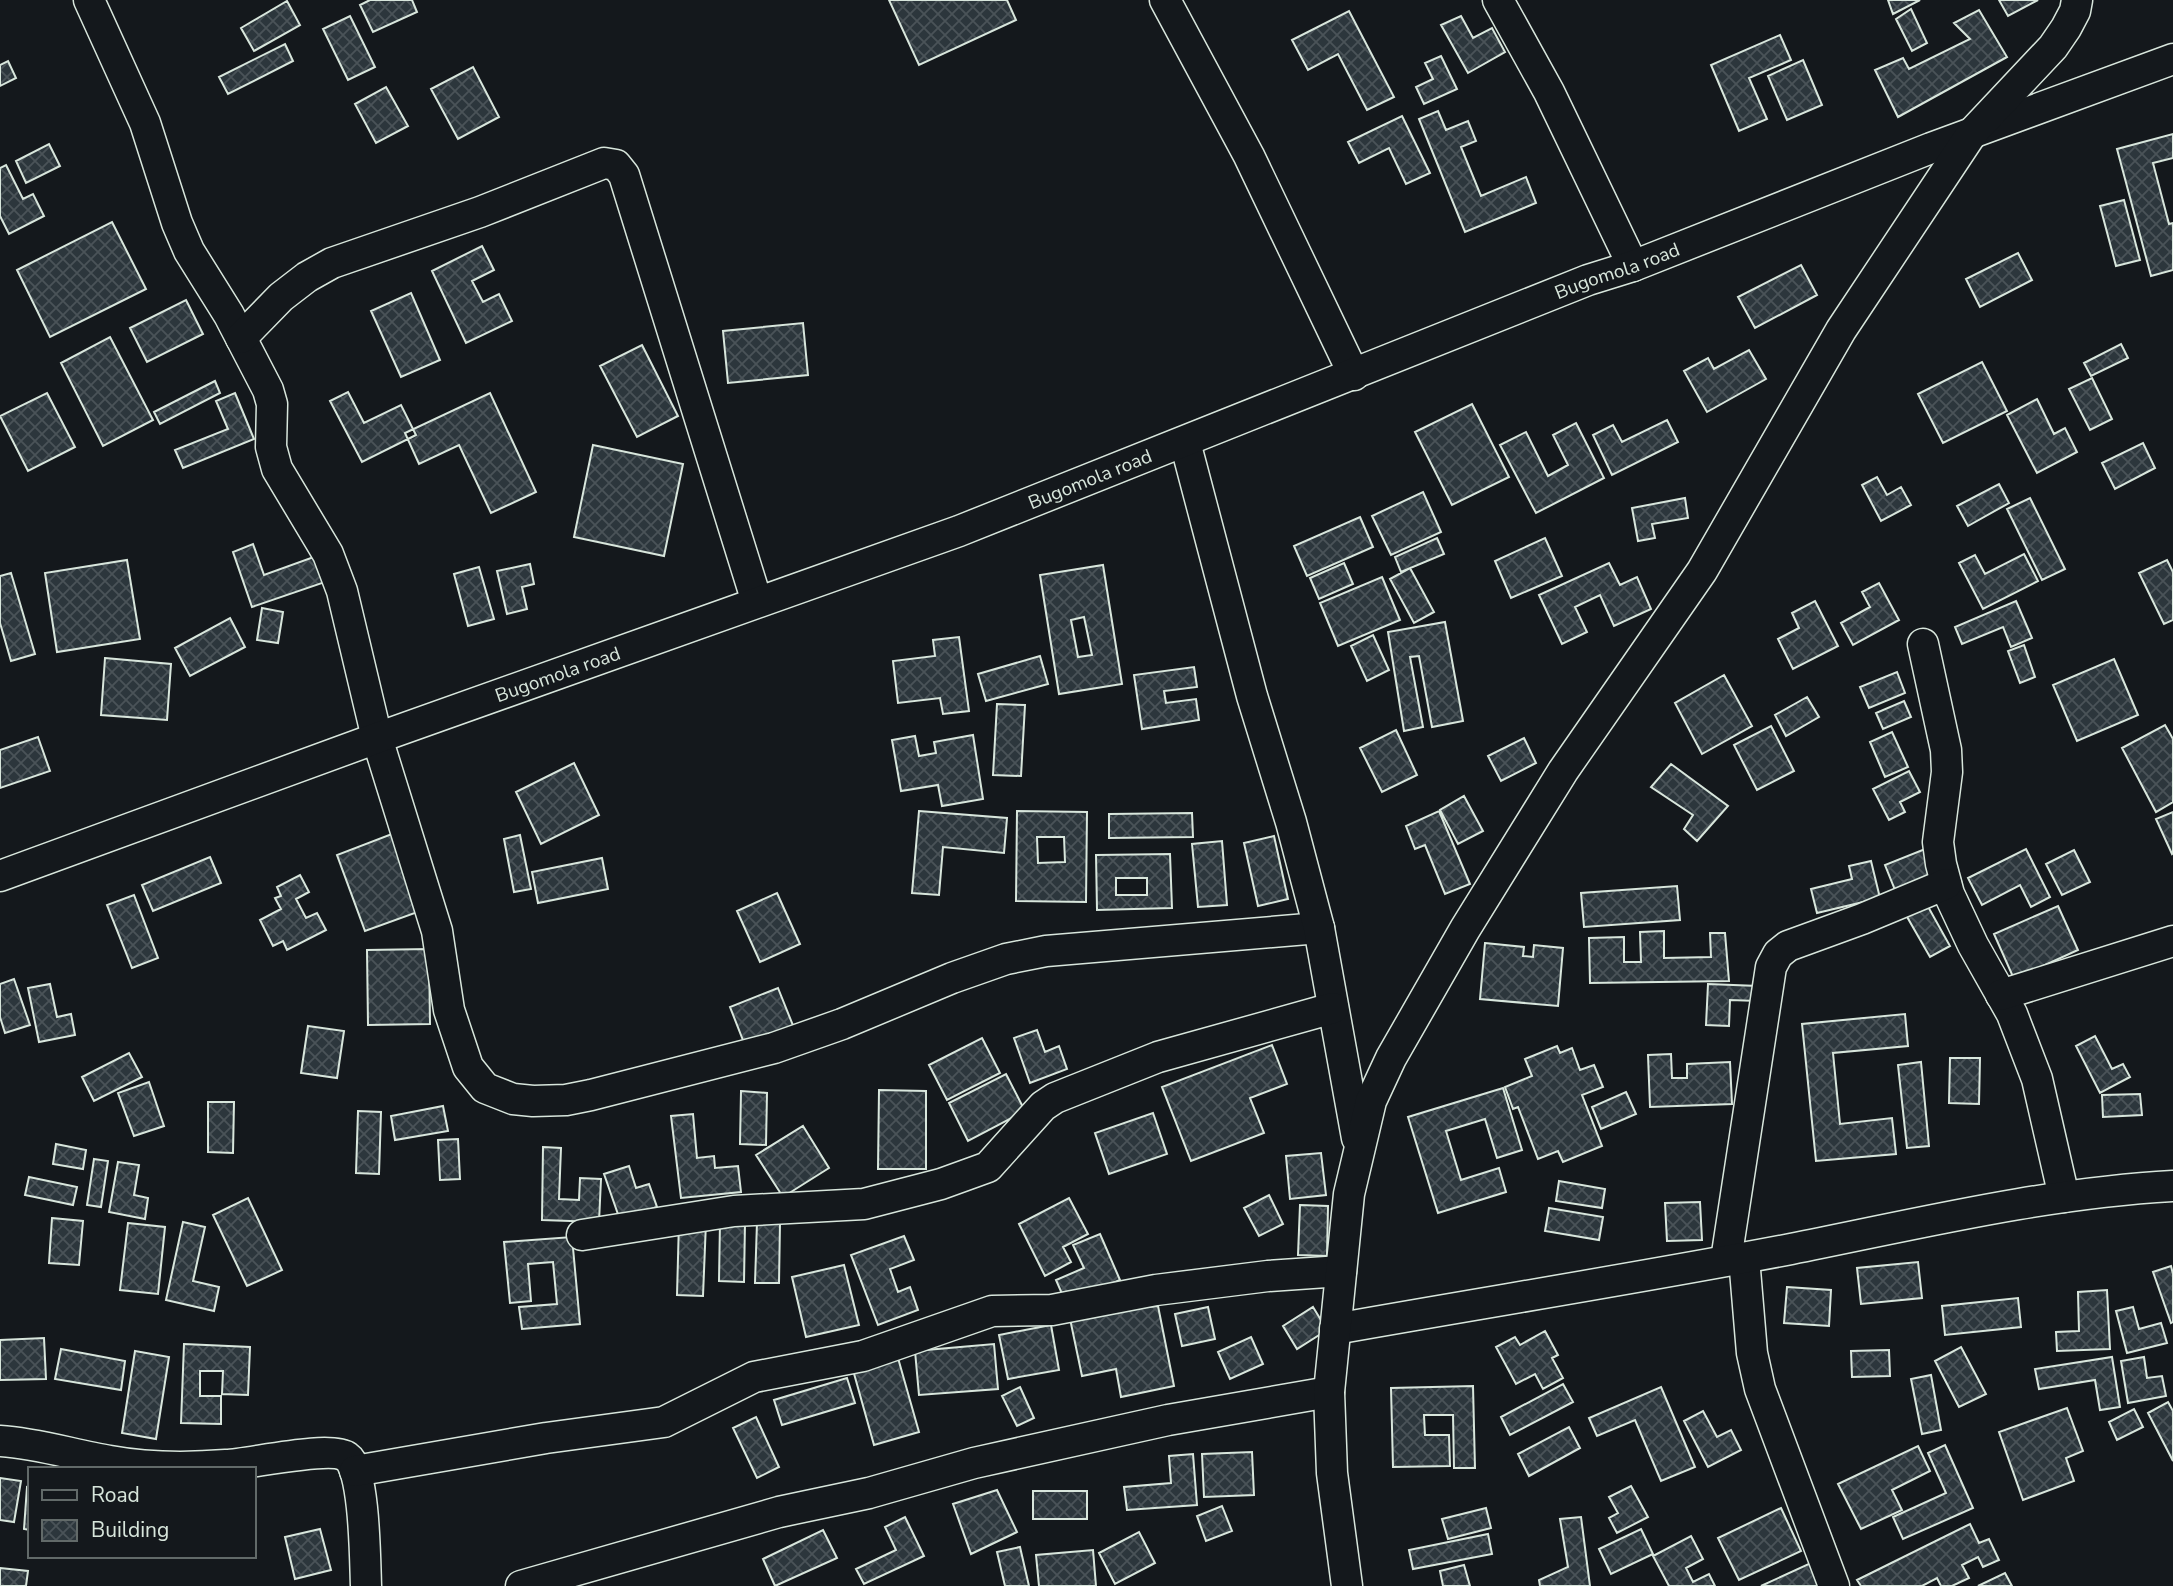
<svg xmlns="http://www.w3.org/2000/svg" width="2173" height="1586" font-family="'Nunito Sans',sans-serif">
  <defs>
    <pattern id="building-cross-hatch" width="8" height="8" patternUnits="userSpaceOnUse" patternTransform="scale(1.75)"><rect width="8" height="8" fill="#2c363c"/><path d="M0 0l8 8M0 8l8-8" fill="none" stroke="#4a5358"/></pattern>
  </defs>
  <rect width="100%" height="100%" fill="#14181c"/>
  <path fill="url(#building-cross-hatch)" stroke="#d8e6dc" stroke-width="2" fill-rule="evenodd" d="M370 0H412L417 12 373 32 360 5Z
    M889 0H1007L1016 20 919 65Z
    M1888 0H1920L1893 14Z
    M1999 0H2038L2008 16Z
    M287 1 300 25 254 51 241 28Z
    M1911 9 1927 43 1912 51 1896 19Z
    M1979 10 2007 57 1898 117 1875 70 1903 58 1909 69 1970 39 1954 23Z
    M1349 11 1394 97 1367 110 1338 54 1308 70 1292 40Z
    M350 16 375 67 348 80 323 29Z
    M1461 16 1473 38 1492 28 1505 52 1468 73 1441 25Z
    M1780 35 1791 60 1749 78 1767 119 1739 131 1711 65Z
    M285 44 293 61 228 94 219 77Z
    M1441 56 1457 89 1424 104 1416 87 1433 79 1425 63Z
    M1803 60 1822 105 1787 120 1768 76Z
    M8 61 16 78 0 86V65Z
    M473 67 499 117 458 139 431 89Z
    M386 87 408 126 376 143 355 104Z
    M1438 111 1446 130 1468 121 1476 141 1461 147 1481 196 1526 177 1536 203 1465 232 1419 119Z
    M1402 116 1430 173 1406 184 1389 148 1359 163 1348 142Z
    M2173 134V158L2153 163 2169 224 2173 223V270L2151 276 2117 149Z
    M49 144 60 166 26 183 16 161Z
    M6 165 23 199 33 194 44 216 9 234 0 216V168Z
    M2124 200 2140 260 2116 266 2100 206Z
    M112 222 146 289 50 337 17 270Z
    M482 246 494 270 472 281 483 302 499 294 512 321 466 343 432 271Z
    M2018 253 2032 280 1980 307 1966 279Z
    M1801 265 1817 295 1755 328 1738 297Z
    M411 293 440 360 401 377 371 311Z
    M186 300 203 334 147 362 130 328Z
    M803 323 808 375 728 383 723 331Z
    M110 337 153 420 103 446 61 363Z
    M2121 344 2128 358 2091 376 2084 363Z
    M642 345 678 416 637 437 600 366Z
    M1749 350 1766 379 1707 412 1684 371 1708 358 1714 369Z
    M1982 362 2007 411 1943 443 1918 394Z
    M2092 378 2112 419 2090 430 2069 389Z
    M215 381 220 393 160 424 154 412Z
    M348 392 364 423 401 405 416 435 362 462 330 401Z
    M47 393 75 447 28 471 0 416Z
    M235 393 254 439 183 468 175 450 228 429 216 401Z
    M490 393 536 492 491 513 459 445 419 464 405 433Z
    M2037 399 2054 434 2065 428 2077 452 2037 473 2007 415Z
    M1472 404 1509 477 1452 505 1415 432Z
    M1667 420 1678 442 1612 475 1593 435 1613 425 1622 442Z
    M1576 423 1604 478 1536 513 1500 445 1526 432 1548 476 1568 465 1553 435Z
    M2143 443 2155 468 2115 489 2102 463Z
    M593 445 683 464 664 556 574 537Z
    M1877 477 1887 495 1901 487 1911 505 1881 521 1862 485Z
    M1999 484 2009 503 1968 526 1957 506Z
    M1423 492 1441 532 1391 555 1372 516Z
    M1685 498 1688 518 1652 524 1655 538 1638 541 1632 508Z
    M2030 498 2065 569 2042 580 2007 509Z
    M1360 517 1373 547 1307 576 1294 546Z
    M1437 538 1444 554 1401 572 1395 557Z
    M1545 538 1562 576 1511 598 1495 561Z
    M253 544 264 575 322 554 331 580 252 607 233 552Z
    M2024 554 2038 581 1983 609 1959 563 1975 555 1985 574Z
    M127 560 140 639 57 652 45 573Z
    M2167 560 2173 572V620L2164 624 2139 573Z
    M1344 563 1353 584 1319 599 1310 578Z
    M1609 563 1620 585 1637 577 1651 609 1614 626 1600 595 1575 607 1587 632 1562 644 1539 595Z
    M530 564 534 584 522 587 527 609 507 614 497 571Z
    M1103 565 1122 684 1059 694 1040 575ZM1084 617 1092 655 1078 657 1071 620Z
    M479 567 494 619 468 626 454 574Z
    M1410 568 1434 612 1414 623 1390 579Z
    M11 573 35 654 11 661 0 623V576Z
    M1382 577 1400 620 1338 646 1320 603Z
    M1879 583 1899 620 1853 645 1841 623 1870 607 1862 592Z
    M1815 601 1838 646 1793 669 1778 639 1799 628 1792 613Z
    M2016 601 2032 638 2011 647 2003 627 1962 644 1955 627Z
    M262 608 283 612 278 643 257 640Z
    M230 618 245 647 190 676 175 648Z
    M1445 622 1463 721 1432 727 1419 656 1410 657 1423 727 1404 731 1388 632Z
    M1373 635 1389 670 1367 681 1351 646Z
    M959 637 969 711 943 714 940 698 898 703 893 661 935 656 933 640Z
    M2024 645 2035 677 2020 683 2008 651Z
    M1040 656 1048 684 986 701 978 674Z
    M105 658 171 664 167 720 101 715Z
    M2114 659 2138 715 2077 741 2053 685Z
    M1194 667 1197 687 1164 691 1166 703 1196 699 1199 720 1142 729 1134 675Z
    M1897 672 1905 693 1869 708 1860 687Z
    M1724 675 1752 726 1702 754 1675 703Z
    M1807 697 1819 717 1786 736 1775 715Z
    M1904 701 1911 717 1883 729 1876 713Z
    M997 704 1025 705 1021 776 993 775Z
    M2165 725 2173 739V802L2156 812 2122 748Z
    M1771 726 1794 771 1757 790 1734 745Z
    M1396 730 1417 775 1382 792 1360 748Z
    M1892 732 1908 767 1885 777 1870 742Z
    M973 735 983 799 942 806 938 785 901 791 892 740 915 736 919 756 936 753 934 742Z
    M38 737 50 771 0 788V750Z
    M1524 738 1536 763 1501 781 1488 756Z
    M574 763 599 815 541 844 516 792Z
    M1671 764 1728 806 1697 841 1684 829 1693 815 1651 787Z
    M1909 771 1920 792 1900 802 1905 812 1889 820 1873 789Z
    M1464 796 1483 831 1458 844 1440 810Z
    M919 811 1007 818 1004 853 943 847 939 895 912 893Z
    M1017 811 1087 812 1086 902 1016 901ZM1037 837H1064L1065 862 1038 863Z
    M1439 811 1470 884 1445 894 1425 845 1415 849 1406 826Z
    M2173 812V853L2172 854 2156 819Z
    M1192 813 1193 837 1109 838V814Z
    M397 832 426 909 365 931 337 855Z
    M520 835 531 889 514 892 504 839Z
    M1274 836 1288 899 1258 906 1244 843Z
    M1222 841 1227 905 1198 907 1192 844Z
    M1925 849 1935 873 1895 890 1885 865Z
    M2026 849 2050 897 2031 907 2020 885 1982 905 1968 878Z
    M2074 850 2090 882 2062 895 2046 864Z
    M1170 854 1172 908 1097 910 1096 855ZM1116 878H1147V895H1116Z
    M210 857 221 883 153 911 142 885Z
    M602 858 608 889 538 903 532 872Z
    M1871 861 1880 898 1817 913 1811 889 1852 879 1849 866Z
    M300 875 309 892 296 899 306 918 317 913 326 930 287 950 283 941 273 946 260 920 281 909 275 898 281 896 277 887Z
    M1677 886 1680 920 1584 927 1581 893Z
    M777 893 800 944 760 962 737 911Z
    M134 895 158 958 132 968 107 905Z
    M1926 903 1950 946 1930 957 1906 915Z
    M2058 906 2078 950 2014 979 1994 934Z
    M1664 931V958L1711 957 1710 933H1725L1729 981 1590 983 1589 938 1624 937V962H1641L1640 932Z
    M1485 943 1524 947 1523 956 1533 957 1534 945 1563 948 1558 1006 1480 999Z
    M429 949 430 1024 368 1025 367 950Z
    M14 979 30 1025 5 1033 0 1017V984Z
    M50 984 57 1017 71 1014 75 1035 39 1042 28 988Z
    M1708 984 1758 986V1001L1730 1000 1729 1026 1706 1025Z
    M778 988 794 1028 746 1048 730 1007Z
    M1905 1014 1908 1046 1833 1053 1840 1124 1892 1118 1896 1154 1816 1161 1802 1024Z
    M308 1026 344 1031 337 1078 301 1073Z
    M1037 1030 1045 1052 1059 1046 1067 1069 1030 1083 1014 1038Z
    M2095 1036 2112 1069 2123 1064 2130 1077 2100 1093 2076 1046Z
    M982 1038 1000 1073 947 1100 929 1065Z
    M1272 1045 1287 1084 1250 1098 1264 1133 1191 1161 1162 1087Z
    M1557 1046 1560 1053 1572 1048 1580 1070 1594 1065 1603 1087 1582 1095 1602 1146 1563 1162 1558 1151 1538 1159 1518 1107 1513 1109 1505 1087 1532 1076 1525 1059Z
    M129 1053 142 1077 94 1101 82 1077Z
    M1671 1054 1672 1078H1687V1064L1730 1062 1732 1104 1650 1107 1648 1055Z
    M1950 1058H1980L1979 1104 1949 1103Z
    M1921 1062 1929 1146 1907 1148 1898 1065Z
    M1006 1074 1025 1111 968 1141 949 1103Z
    M149 1082 164 1126 134 1136 118 1093Z
    M1503 1088 1522 1150 1497 1158 1485 1119 1446 1131 1461 1180 1499 1168 1506 1192 1438 1213 1408 1117Z
    M879 1090 926 1091V1169H878Z
    M741 1091 767 1093 766 1145 740 1144Z
    M1626 1092 1636 1114 1601 1129 1592 1107Z
    M2140 1094 2142 1115 2103 1117 2102 1095Z
    M208 1102H234L233 1153 208 1152Z
    M443 1106 448 1131 395 1140 391 1116Z
    M358 1111 381 1112 379 1174 356 1173Z
    M1153 1113 1167 1154 1109 1174 1095 1133Z
    M693 1114 697 1158 714 1156 715 1168 738 1166 741 1192 681 1198 671 1116Z
    M803 1126 829 1168 783 1197 756 1155Z
    M458 1139 460 1179 440 1180 438 1140Z
    M56 1144 86 1150 83 1169 53 1164Z
    M543 1147 561 1148 559 1199 579 1200 580 1178 601 1179 599 1222 542 1220Z
    M1321 1153 1326 1195 1290 1199 1286 1156Z
    M94 1159 108 1161 101 1207 87 1205Z
    M118 1162 139 1165 134 1195 148 1198 145 1219 109 1212Z
    M629 1166 636 1188 649 1184 657 1207 620 1220 604 1174Z
    M29 1177 77 1187 73 1205 25 1195Z
    M1559 1181 1605 1189 1602 1208 1556 1201Z
    M1269 1195 1283 1224 1259 1236 1244 1208Z
    M248 1198 282 1270 247 1286 213 1215Z
    M1069 1198 1088 1234 1063 1247 1071 1262 1045 1276 1019 1224Z
    M1700 1202 1702 1240 1667 1241 1665 1203Z
    M1300 1205 1328 1206 1327 1256 1298 1255Z
    M1549 1208 1603 1217 1599 1240 1545 1231Z
    M52 1218 83 1221 79 1265 49 1263Z
    M679 1221 706 1222 703 1296 677 1295Z
    M183 1222 205 1227 193 1281 219 1287 214 1311 166 1300Z
    M720 1222 745 1223 744 1282 719 1281Z
    M757 1222 780 1223 779 1283H755Z
    M128 1223 165 1227 158 1294 120 1290Z
    M1100 1234 1120 1280 1066 1303 1056 1280 1084 1268 1073 1245Z
    M904 1236 914 1260 890 1269 898 1292 910 1287 918 1310 878 1325 851 1255Z
    M572 1237 580 1324 522 1329 519 1307 557 1304 553 1262 528 1264 531 1301 510 1303 504 1242Z
    M1918 1262 1922 1298 1861 1304 1857 1268Z
    M844 1265 859 1325 806 1337 792 1277Z
    M2171 1266 2173 1274V1322L2171 1323 2153 1272Z
    M1787 1287 1831 1290 1829 1326 1784 1323Z
    M2107 1290 2110 1349 2057 1351 2056 1332 2079 1331 2078 1292Z
    M2018 1298 2021 1327 1945 1335 1942 1306Z
    M1158 1306 1174 1386 1121 1397 1116 1369 1082 1376 1069 1314Z
    M1208 1307 1215 1339 1182 1346 1175 1314Z
    M1313 1307 1327 1330 1297 1349 1283 1326Z
    M2133 1307 2139 1329 2161 1323 2167 1343 2127 1353 2116 1311Z
    M1051 1325 1059 1370 1008 1379 999 1335Z
    M1545 1331 1558 1355 1552 1358 1563 1378 1543 1389 1535 1374 1516 1384 1496 1347 1515 1337 1520 1345Z
    M1251 1337 1263 1364 1230 1379 1218 1352Z
    M44 1338 46 1379 0 1380V1340Z
    M184 1344 250 1347 248 1395 222 1394 223 1371H200V1396H221V1424L181 1423Z
    M994 1344 998 1389 919 1395 915 1351Z
    M1961 1347 1986 1394 1959 1407 1935 1361Z
    M61 1349 125 1361 121 1390 55 1379Z
    M1889 1350 1890 1376 1852 1377 1851 1351Z
    M135 1351 169 1357 156 1439 122 1433Z
    M2112 1357 2120 1407 2100 1410 2095 1380 2039 1389 2035 1369Z
    M2144 1357 2147 1378 2162 1376 2166 1396 2128 1403 2121 1361Z
    M898 1358 919 1432 874 1445 853 1370Z
    M1931 1375 1941 1430 1922 1434 1911 1379Z
    M847 1378 855 1403 782 1425 774 1400Z
    M1563 1384 1573 1402 1510 1435 1501 1417Z
    M1473 1386 1475 1468H1454L1453 1415H1424L1425 1435H1449L1450 1466 1393 1467 1391 1388Z
    M1020 1387 1034 1418 1017 1426 1002 1396Z
    M1661 1387 1695 1467 1661 1481 1635 1420 1597 1436 1589 1418Z
    M2168 1402 2173 1411V1461L2148 1413Z
    M2067 1408 2083 1451 2066 1458 2074 1481 2023 1500 1999 1432Z
    M2134 1409 2143 1427 2117 1440 2109 1422Z
    M1703 1411 1717 1437 1731 1430 1741 1450 1708 1467 1684 1421Z
    M756 1417 779 1467 757 1478 733 1428Z
    M1569 1427 1580 1448 1529 1476 1518 1454Z
    M1945 1445 1973 1508 1903 1539 1893 1517 1946 1493 1928 1453Z
    M1918 1446 1930 1471 1892 1490 1902 1510 1861 1529 1838 1484Z
    M1252 1452 1254 1495 1204 1497 1202 1454Z
    M1193 1454 1197 1505 1127 1510 1124 1487 1171 1483 1169 1456Z
    M0 1478 21 1481 14 1522 0 1520Z
    M1631 1486 1648 1517 1617 1533 1609 1518 1618 1513 1609 1497Z
    M27 1487 30 1488V1530L24 1529Z
    M997 1490 1017 1532 971 1554 953 1504Z
    M1033 1491H1087V1519H1033Z
    M1222 1506 1232 1531 1206 1541 1197 1516Z
    M1486 1508 1491 1528 1448 1539 1442 1519Z
    M1781 1508 1801 1551 1739 1580 1718 1538Z
    M905 1517 924 1556 864 1584 856 1569 896 1550 885 1527Z
    M1581 1517 1590 1586H1540L1539 1580 1568 1567 1560 1519Z
    M1970 1524 1979 1543 1989 1539 1999 1560 1983 1567 1978 1557 1962 1565 1969 1578 1952 1586H1941L1937 1578 1922 1586H1861L1857 1580Z
    M320 1529 331 1570 295 1579 285 1537Z
    M1641 1529 1653 1554 1611 1574 1599 1549Z
    M823 1530 837 1558 775 1586 763 1559Z
    M1139 1532 1155 1563 1115 1584 1099 1553Z
    M1488 1534 1492 1554 1413 1569 1409 1550Z
    M1691 1536 1703 1559 1686 1568 1693 1582 1709 1574 1715 1586H1669L1653 1556Z
    M1020 1547 1029 1586H1005L997 1552Z
    M1093 1550 1096 1586H1039L1036 1555Z
    M1813 1562 1824 1586H1761Z
    M1464 1565 1470 1586H1443L1440 1571Z
    M0 1568 28 1571 26 1586H0Z
    M2005 1573 2012 1586H1978Z"/>
  <g fill="none" stroke-linecap="round" stroke-linejoin="round">
    <g stroke="#d8e6dc" stroke-width="33">
      <g id="street">
        <path d="M89 0 145 123 177 223 189 251 229 315 268 390 272 404 271 447 277 469 328 554 342 591 377 738 437 931 449 1010 468 1067 485 1088 513 1099 533 1101 566 1100 591 1095 774 1048 842 1024 952 978 1006 959 1046 951 1319 928"/>
        <path d="M1165 0 1249 156 1354 375"/>
        <path d="M1498 0 1549 92 1633 266"/>
        <path d="M241 338 281 297 307 277 332 263 480 212 604 163 616 165 624 175 757 602"/>
        <path d="M1185 442 1252 696 1291 822 1319 928 1357 1138"/>
        <path d="M1923 644 1946 750 1947 772 1938 842 1941 864 1949 894 1973 945 2012 1014 2037 1079 2064 1197"/>
        <path id="s1" d="M0 876 377 738 959 531 1588 280 1633 266 1931 148 2173 59"/>
        <path d="M2001 995 2173 941"/>
        <path d="M582 1235 734 1211 864 1204 941 1184 988 1167 1043 1106 1055 1098 1158 1057 1333 1008"/>
        <path d="M1744 1258 1752 1353 1760 1389 1834 1586"/>
        <path d="M1726 1260 1771 967 1778 954 1788 946 1862 919 1946 884"/>
        <path d="M1335 1329C1487 1302 1639 1278 1791 1249 1917 1224 2044 1193 2173 1186"/>
        <path d="M0 1441C36 1443 74 1455 110 1461 148 1468 188 1468 226 1465 250 1464 330 1445 347 1457 365 1469 365 1562 366 1586"/>
        <path d="M355 1471 546 1438 664 1422 754 1377 863 1356 992 1311 1052 1310 1156 1290 1268 1276 1341 1271"/>
        <path d="M521 1586 779 1512 869 1493 974 1463 1168 1420 1329 1392"/>
        <path d="M1347 1586 1332 1473 1329 1392 1349 1194 1371 1101 1391 1058 1465 929 1563 771 1702 571 1841 330 1972 133 2053 47 2066 28 2075 11 2077 0"/>
      </g>
    </g>
    <use href="#street" stroke="#14181c" stroke-width="30"/>
  </g>
  <g text-anchor="middle" stroke-width="5" stroke-linejoin="round" paint-order="stroke">
    <g font-size="19" fill="#d8e6dc" stroke="#14181c">
      <text dy="7" stroke="none"><textPath href="#s1" startOffset="1727">Bugomola road</textPath></text>
      <text dy="7" stroke="none"><textPath href="#s1" startOffset="1160">Bugomola road</textPath></text>
      <text dy="7" stroke="none"><textPath href="#s1" startOffset="593">Bugomola road</textPath></text>
    </g>
  </g>
  <rect x="28" y="1467" width="228" height="91" fill="#14181c" stroke="#626a69" stroke-width="2"/>
  <rect x="42" y="1490" width="35" height="10" fill="#14181c" stroke="#626a69" stroke-width="2"/>
  <text x="91" y="1502" font-size="21" fill="#d8e6dc">Road</text>
  <rect x="42" y="1520" width="35" height="21" fill="url(#building-cross-hatch)" stroke="#626a69" stroke-width="2"/>
  <text x="91" y="1537" font-size="21" fill="#d8e6dc">Building</text>
</svg>
